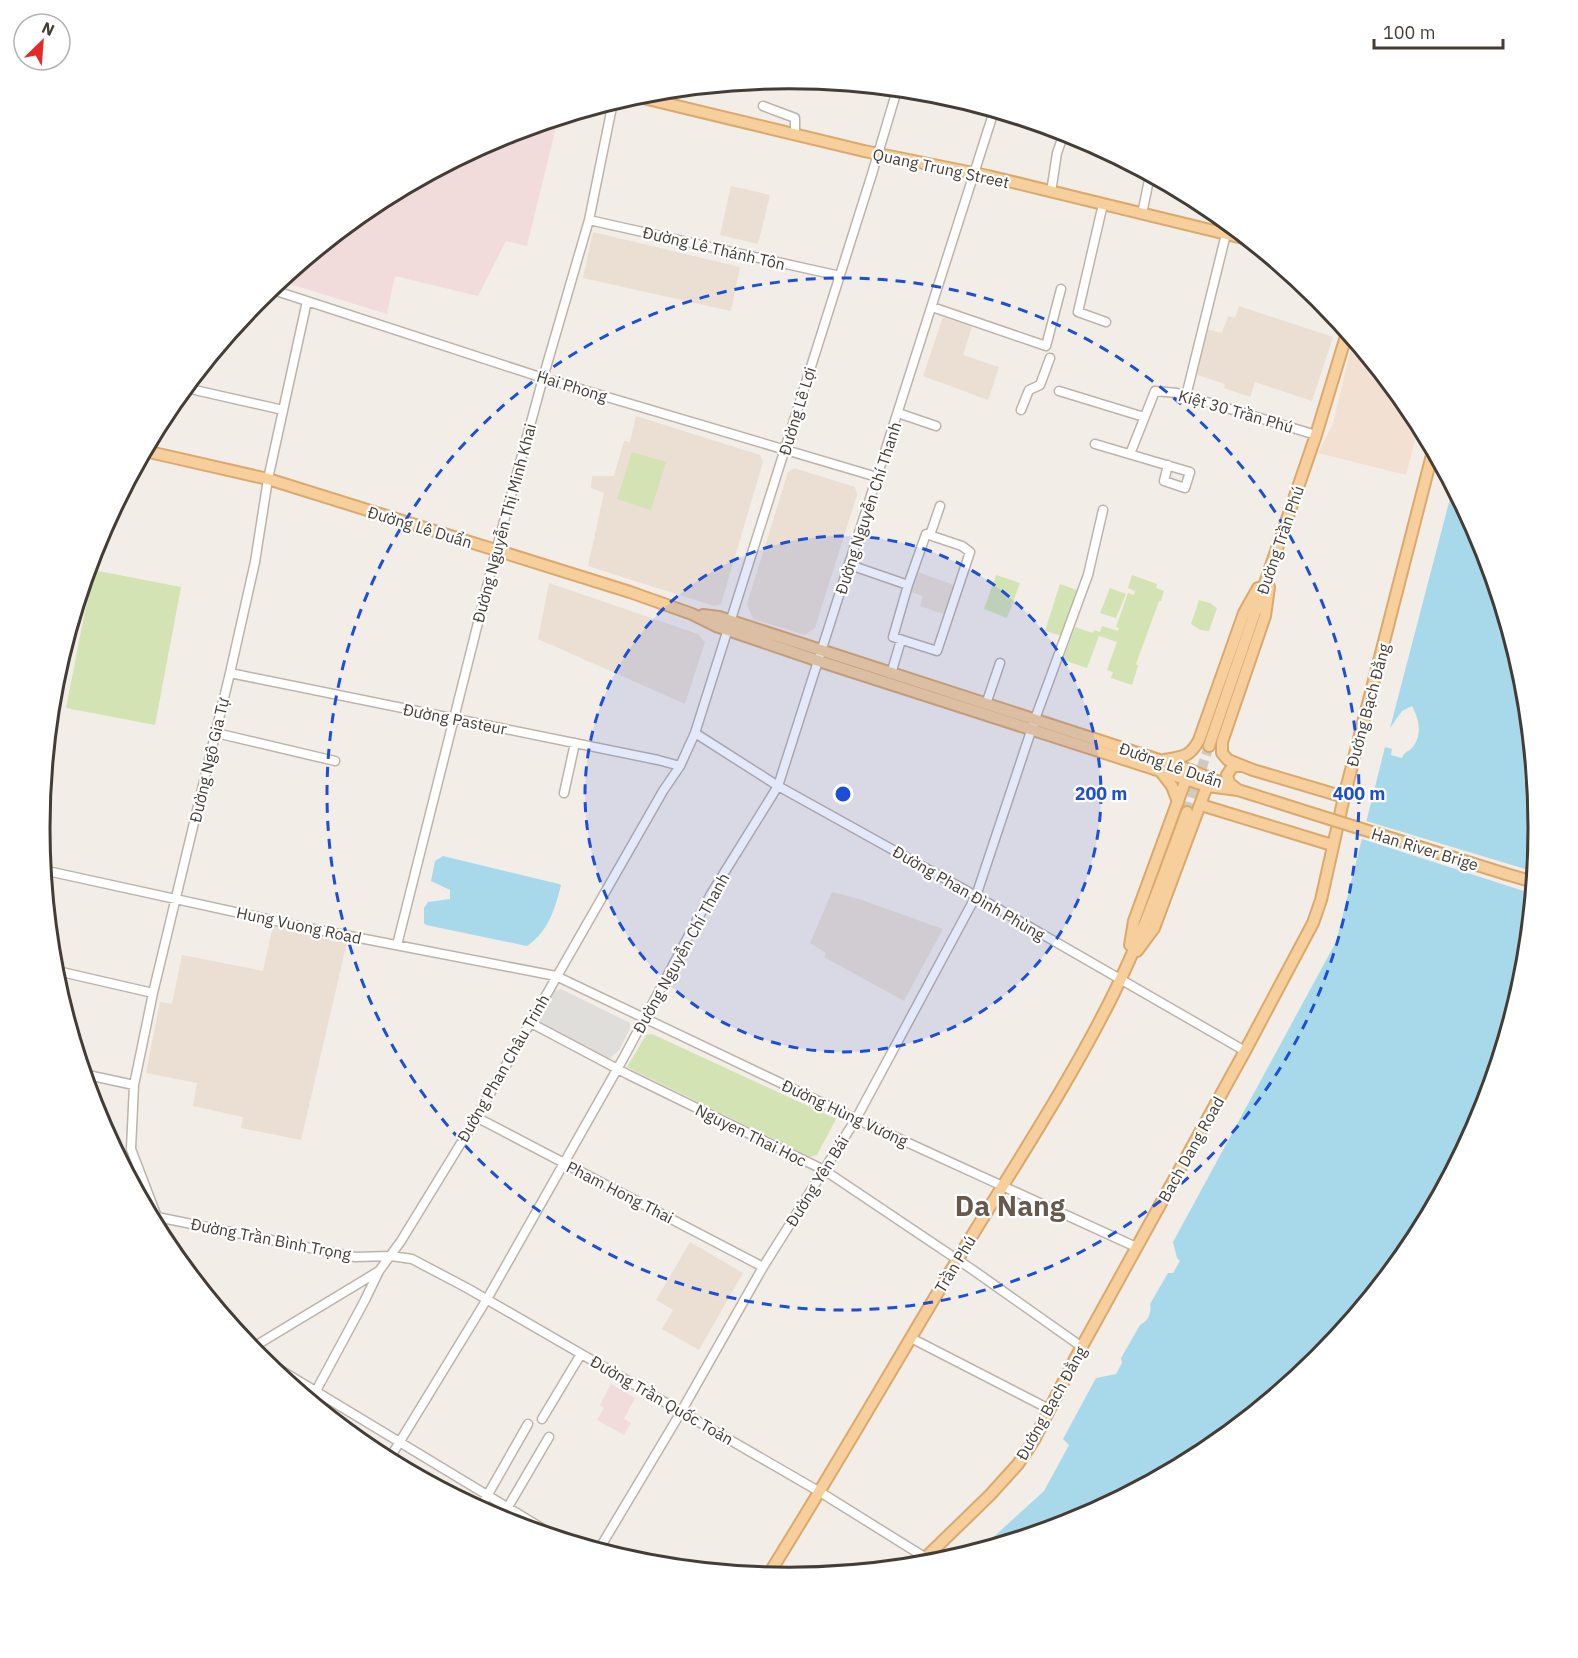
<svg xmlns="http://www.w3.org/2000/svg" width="1578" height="1658" font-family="'IBM Plex Sans',sans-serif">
  <rect width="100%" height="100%" fill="#f2ede7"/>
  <path fill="#f2e1d3" d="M1353 339 1413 413 1419 424 1406 475 1318 453 1333 424Z"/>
  <path fill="#eadfd2" d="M731 186 770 195 758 244 720 235Z
    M593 232 740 267 731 311 583 278Z
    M1239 306 1333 337 1312 401 1255 382 1250 397 1224 388 1225 384 1194 374 1206 329 1222 333 1228 316 1235 318Z
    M943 317 972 327 963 355 999 367 988 400 923 376Z
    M636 416 760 455 763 462 721 604 714 606 588 566 604 493 591 488 592 476H614L624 441 630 442Z
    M794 468 855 487 857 495 815 628 805 635 753 619 747 604 788 472Z
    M915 571 957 586 946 615 920 606 923 596 908 591Z
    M549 583 698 634 705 642 685 704 538 639Z
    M832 892 859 899 943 929 904 1001 824 957 826 953 810 943Z
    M273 926 347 942 301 1140 241 1128 243 1117 193 1106 197 1083 146 1073 160 1002 172 1004 182 955 263 971Z
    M690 1242 743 1273 699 1350 662 1329 673 1310 656 1300Z"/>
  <path fill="#f2dbdb" d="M558 119 527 246 506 241 478 296 395 276 387 314 280 281 373 205 502 136Z
    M611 1384 635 1398 624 1419 631 1423 624 1435 597 1420 604 1408 600 1405Z"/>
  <path fill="#d4e3b3" d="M632 452 666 462 651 510 617 499Z
    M93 570 181 587 155 725 66 708Z
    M996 575 1020 583 1007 618 984 609Z
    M1132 575 1157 584 1156 588 1164 591 1161 601H1159L1136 664 1138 666 1132 685 1111 678 1113 672 1107 670 1117 642 1099 636 1087 668 1063 660 1075 627 1093 633 1094 630 1100 632 1102 626 1118 631 1119 628 1116 627 1128 593 1134 595 1135 591 1128 588Z
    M1060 584 1077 590 1062 636 1045 631Z
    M1110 588 1126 594 1116 618 1100 613Z
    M1199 600 1210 603 1217 608 1209 631 1200 630 1191 624Z
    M652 1034 836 1119 817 1155 810 1157 627 1067 646 1035Z"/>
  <path fill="#e0dedb" d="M561 989 630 1023V1029L619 1050 610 1058H605L537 1022V1019L552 993 556 990Z"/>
  <path fill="#a8d9ea" d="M1453 487 1482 542 1525 683 1539 829 1525 976 1482 1116 1412 1246 1319 1360 1205 1453 1076 1522 977 1552 1044 1491 1069 1445 1063 1439 1096 1378 1116 1374 1122 1363 1121 1358 1140 1325C1148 1321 1152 1313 1150 1304L1168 1273H1173L1180 1261 1177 1258 1173 1242 1336 942 1385 747 1392 749 1391 755 1402 758C1404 752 1408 752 1412 748 1423 735 1419 719 1412 706L1402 711 1390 728Z
    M443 856 559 884 561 885C555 909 548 932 527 946L426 925 424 923V908L428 902 450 899V890L431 881 435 861Z"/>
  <path fill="#f2ede7" d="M1363 820 1535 872 1533 894 1359 838Z"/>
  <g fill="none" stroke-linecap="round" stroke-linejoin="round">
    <path stroke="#cfcac4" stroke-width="10" stroke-dasharray="10 5" stroke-linecap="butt" d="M1187 812 1209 746"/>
    <g stroke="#bdb3aa" stroke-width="11">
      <path id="minor" d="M763 106 795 118V135
        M1051 192 1057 153 1064 133
        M1103 204 1078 312 1106 322
        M1142 214 1150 175
        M589 220 840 276
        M270 289 543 378 877 477
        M932 307 1046 346 1061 289
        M186 388 283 410
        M1059 391 1144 417
        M1186 396 1226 234
        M1021 410 1029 390 1040 385 1050 358
        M898 413 936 426
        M1095 444 1190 472 1185 488 1164 481 1168 465
        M1130 454 1155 391 1177 393 1316 435
        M930 535 940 506
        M850 565 908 585 926 534 962 546 970 552 937 651 893 637 908 585
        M230 673 658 760 680 766
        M891 674 901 640
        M986 704 1000 663
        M216 733 335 761
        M695 733 778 786 976 896 1245 1051
        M564 793 575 743
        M43 870 308 928 556 976 856 1119 1136 1247
        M397 945 496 551 543 378 589 220 613 102
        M53 970 153 993
        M529 1022 629 1075 824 1170 973 1270 1082 1347
        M83 1074 134 1085
        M476 1117 763 1267
        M157 1217 131 1149 134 1085 153 993 230 673 255 562 268 479 307 301
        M152 1220 157 1217 355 1257 391 1256 412 1259 467 1288 820 1492 926 1558
        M911 1338 1049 1409
        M250 1349 379 1271
        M254 1354 563 1541
        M310 1402 365 1300 379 1271 401 1241 469 1130 663 791 680 766 695 733 872 174 897 90
        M542 1419 581 1354
        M388 1461 487 1299 624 1057 711 894 778 786 994 111
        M508 1507 549 1437
        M479 1510 528 1424
        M598 1551 681 1412 763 1267 856 1119 976 896 1035 719 1088 575 1103 510"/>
    </g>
    <g stroke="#daa96d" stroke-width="14">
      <path id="major" d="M635 96 864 151 988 176 1247 239
        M145 451 268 479 630 592 692 614 716 626 819 661 1207 786 1238 790
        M1269 587 1265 616 1222 742V753L1228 760 1253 770 1344 797
        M703 615 719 617 1190 770 1229 786
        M1209 746 1316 435 1347 333
        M1164 760C1183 757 1190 757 1199 740L1244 613 1258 588
        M1241 766H1233L1227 775 1229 783 1238 790 1317 815
        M1161 772 1172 786 1178 802
        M1201 805 1332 845
        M1506 874 1534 882
        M1130 945 1134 921 1186 779
        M1137 951 1154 928 1207 786
        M917 1566 990 1495 1018 1464 1034 1440 1075 1359 1245 1051 1313 923 1321 900 1344 797 1433 451
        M767 1577C832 1473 893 1367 956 1262 1009 1174 1066 1089 1112 997 1142 937 1164 874 1187 812"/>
    </g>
    <use href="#minor" stroke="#fff" stroke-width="8"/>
    <use href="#major" stroke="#f6cf9c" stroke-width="10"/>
    <g stroke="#daa96d" stroke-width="14" stroke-linecap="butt">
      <path id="major-bridge" d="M1317 815 1506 874"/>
    </g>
    <use href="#major-bridge" stroke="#f6cf9c" stroke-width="10"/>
  </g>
  <circle cx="843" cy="794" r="258" fill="#1d4ed8" fill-opacity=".12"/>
  <g fill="none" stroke="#1d4ed8" stroke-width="3" stroke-dasharray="10 8">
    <circle cx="843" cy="794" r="258"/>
    <circle cx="843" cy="794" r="516"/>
  </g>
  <g text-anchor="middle" stroke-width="4.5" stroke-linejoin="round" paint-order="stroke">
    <g font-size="16" fill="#443d36" stroke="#fff">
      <text transform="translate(941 168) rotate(12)" y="6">Quang Trung Street</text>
      <text transform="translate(714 248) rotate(13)" y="6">Đường Lê Thánh Tôn</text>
      <text transform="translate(572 386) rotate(17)" y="6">Hai Phong</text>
      <text transform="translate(797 411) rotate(-73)" y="6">Đường Lê Lợi</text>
      <text transform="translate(1236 411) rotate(16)" y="6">Kiệt 30 Trần Phú</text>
      <text transform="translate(868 508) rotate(-72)" y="6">Đường Nguyễn Chí Thanh</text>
      <text transform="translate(504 523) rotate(-75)" y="6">Đường Nguyễn Thị Minh Khai</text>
      <text transform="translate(420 527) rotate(17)" y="6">Đường Lê Duẩn</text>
      <text transform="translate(1280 540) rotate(-71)" y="6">Đường Trần Phú</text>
      <text transform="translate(1368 705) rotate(-75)" y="6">Đường Bạch Đằng</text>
      <text transform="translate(455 719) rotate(11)" y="6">Đường Pasteur</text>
      <text transform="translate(209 760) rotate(-77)" y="6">Đường Ngô Gia Tự</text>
      <text transform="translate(1171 765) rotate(19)" y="6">Đường Lê Duẩn</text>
      <text transform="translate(1425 849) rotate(17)" y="6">Han River Brige</text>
      <text transform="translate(969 893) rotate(30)" y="6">Đường Phan Đình Phùng</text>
      <text transform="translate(299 925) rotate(12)" y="6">Hung Vuong Road</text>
      <text transform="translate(681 953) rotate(-61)" y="6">Đường Nguyễn Chí Thanh</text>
      <text transform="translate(503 1068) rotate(-60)" y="6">Đường Phan Châu Trinh</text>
      <text transform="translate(845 1113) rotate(25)" y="6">Đường Hùng Vương</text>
      <text transform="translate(751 1135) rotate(26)" y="6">Nguyen Thai Hoc</text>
      <text transform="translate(1191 1149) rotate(-61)" y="6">Bach Dang Road</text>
      <text transform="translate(817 1181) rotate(-58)" y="6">Đường Yên Bái</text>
      <text transform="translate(620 1192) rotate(27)" y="6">Pham Hong Thai</text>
      <text transform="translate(271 1239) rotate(11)" y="6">Đường Trần Bình Trọng</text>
      <text transform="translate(955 1264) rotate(-59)" y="6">Trần Phú</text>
      <text transform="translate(662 1400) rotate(30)" y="6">Đường Trần Quốc Toản</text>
      <text transform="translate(1051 1403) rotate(-61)" y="6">Đường Bạch Đằng</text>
    </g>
    <g font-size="28" font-weight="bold" fill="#66594e" stroke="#fff">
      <text x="1010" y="1216">Da Nang</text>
    </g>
  </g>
  <path d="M0 0H1578V1658H0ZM50 828a739 739 0 1 1 1478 0a739 739 0 1 1-1478 0Z" fill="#fff" fill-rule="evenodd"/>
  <path fill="none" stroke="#443d36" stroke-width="3" d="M50 828a739 739 0 1 1 1478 0a739 739 0 1 1-1478 0Z"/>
  <circle cx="843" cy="794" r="9" fill="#1d4ed8" stroke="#fff" stroke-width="3"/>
  <g font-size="18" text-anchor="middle" font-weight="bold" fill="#1d4ed8" stroke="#fff" stroke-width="4.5" stroke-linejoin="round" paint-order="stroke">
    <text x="1101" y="800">200 m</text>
    <text x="1359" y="800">400 m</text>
  </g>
  <g transform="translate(42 42) rotate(25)"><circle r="28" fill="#ffffff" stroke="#b4b1af" stroke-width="1.5"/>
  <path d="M0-4.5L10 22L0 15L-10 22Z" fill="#e82827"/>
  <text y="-9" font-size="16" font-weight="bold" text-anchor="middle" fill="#443d36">N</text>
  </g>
  <path d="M1374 39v9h129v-9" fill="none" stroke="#443d36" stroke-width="3"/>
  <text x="1383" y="39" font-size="18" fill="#443d36" stroke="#ffffff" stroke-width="4.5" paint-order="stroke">100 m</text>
</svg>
